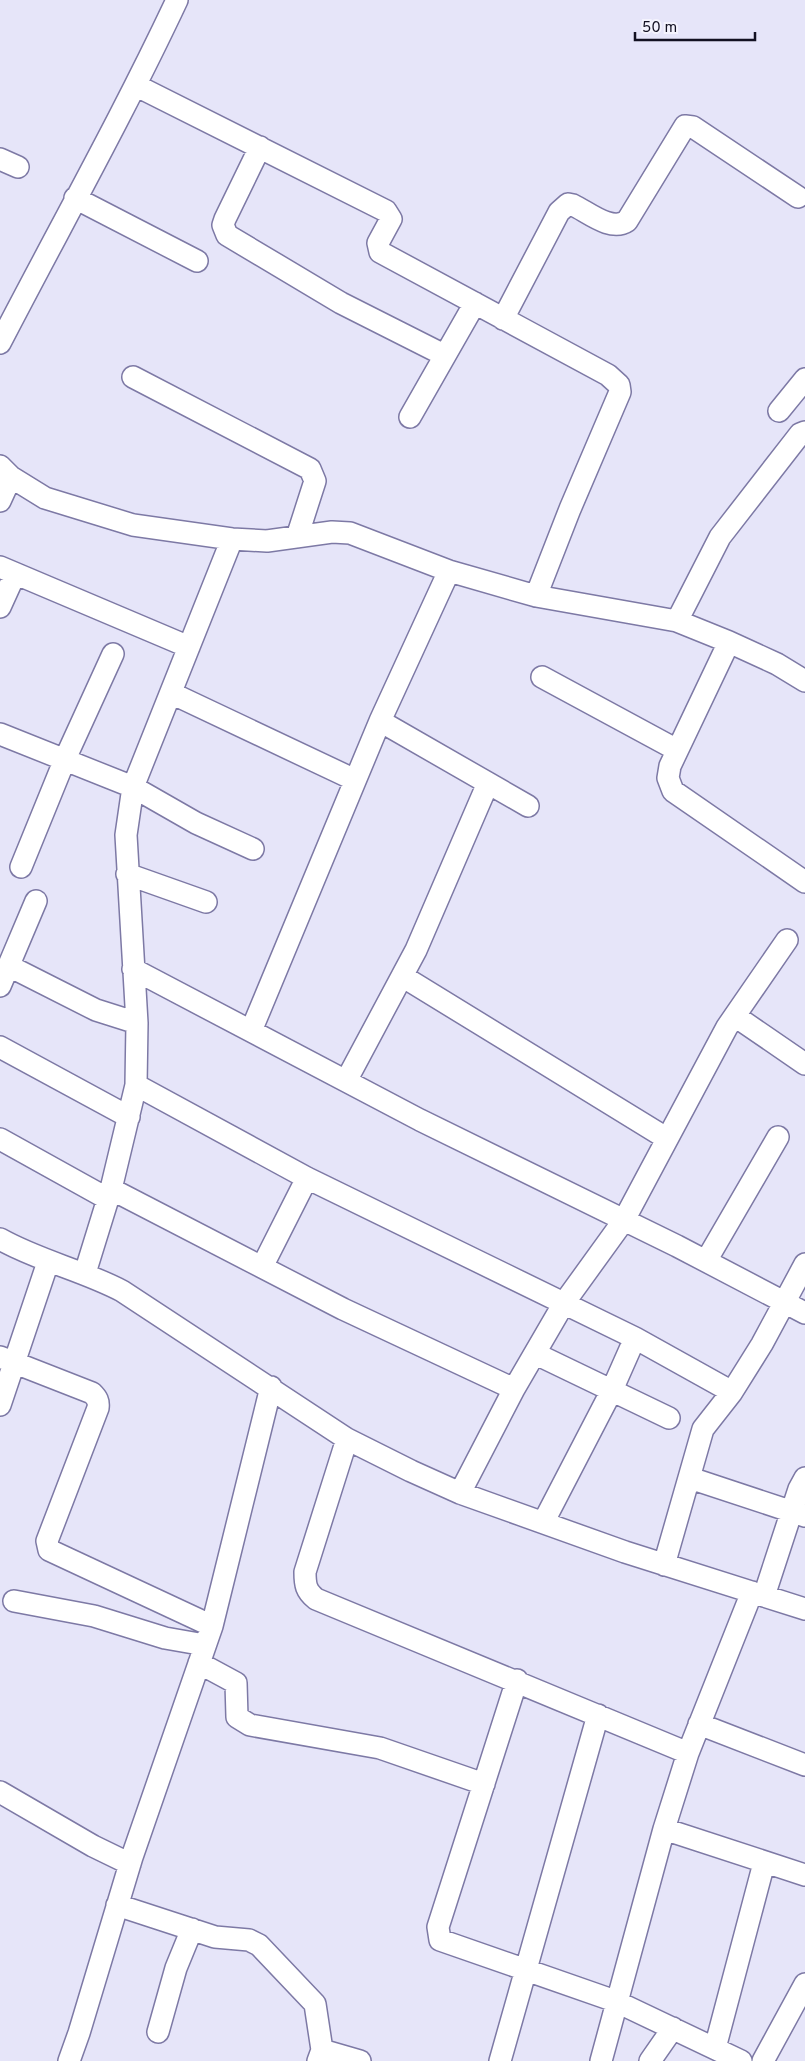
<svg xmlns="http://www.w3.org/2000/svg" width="805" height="2061" font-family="Overpass,sans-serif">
  <rect width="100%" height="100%" fill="#e6e5f9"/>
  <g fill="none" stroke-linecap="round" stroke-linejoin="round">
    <g stroke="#7d79a5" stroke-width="24">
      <path id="minor" d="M137 86 386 211 391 219 378 243 380 252 608 375 619 385 620 392 570 509 536 596
        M260 147 225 219 223 225 227 235 341 303 444 355
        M0 159 18 167
        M75 198 197 261
        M503 319 559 212 568 204 573 205C588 212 611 232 627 221L685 126 693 127 798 197
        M0 343C59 229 122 117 177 0
        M133 377 310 469 315 481 297 537
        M779 411 805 379
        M410 417 475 303
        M0 466 11 477 45 498 133 525 232 539 267 541 332 532 350 533 449 571 536 596 677 621 729 642 777 664 805 681
        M0 501 11 477
        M0 567 189 647
        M0 607 15 574
        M677 621 720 537 800 434 805 432
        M729 642 670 766 668 778 673 791 805 882
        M542 677 677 750
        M171 693 355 780
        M380 721 528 806
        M0 734 133 787 196 823 253 849
        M21 867 65 759 113 654
        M127 874 206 902
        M9 966 96 1010 137 1023
        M133 969 420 1120 677 1246 805 1313
        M402 976 666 1138
        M0 986 36 901
        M735 1016 805 1064
        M251 1031 380 721 449 571
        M0 1047 129 1117
        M346 1081 416 950 488 783
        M136 1085 307 1178 635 1338 732 1392
        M0 1139 108 1199
        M111 1189 343 1309 514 1389
        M0 1239C39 1261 82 1270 122 1291L347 1439 411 1471 460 1493 625 1552 805 1609
        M706 1261 778 1137
        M262 1267 307 1178
        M85 1273 111 1189 136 1085 137 1023 126 835 133 787 232 539
        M536 1354 669 1418
        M0 1357 92 1393C97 1398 99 1401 98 1408L47 1541 49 1550 212 1626
        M0 1405 48 1262
        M347 1439 305 1572C305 1585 306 1591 316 1599L688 1753
        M690 1478 805 1516
        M460 1493 514 1389 564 1303 624 1220 727 1027 787 940
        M544 1521 612 1390 635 1338
        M664 1565 703 1429 732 1392 762 1344 805 1264
        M764 1596 799 1489 805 1478
        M14 1601 94 1616 165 1638 205 1645
        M199 1663 236 1683 237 1717 250 1725 380 1748 484 1784
        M517 1680 438 1927 440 1940 615 2001 741 2061
        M699 1724 805 1765
        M0 1792 93 1846 130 1864
        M664 1829 805 1875
        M117 1905 215 1937 249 1940 259 1945 315 2004 322 2050 318 2061
        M158 2032 176 1968 192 1929
        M715 2048 764 1863
        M322 2050 360 2061
        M69 2061 79 2033 132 1857 212 1626 271 1387
        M500 2061 598 1715
        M601 2061 664 1829 688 1753 752 1592
        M650 2061 673 2028
        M763 2061 805 1984"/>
    </g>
    <use href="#minor" stroke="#fff" stroke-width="21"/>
  </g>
  <path d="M635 32v8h120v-8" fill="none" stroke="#131122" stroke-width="2.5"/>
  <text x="642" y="32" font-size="15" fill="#131122" stroke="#f4f3fd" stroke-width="4" paint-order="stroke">50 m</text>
</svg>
